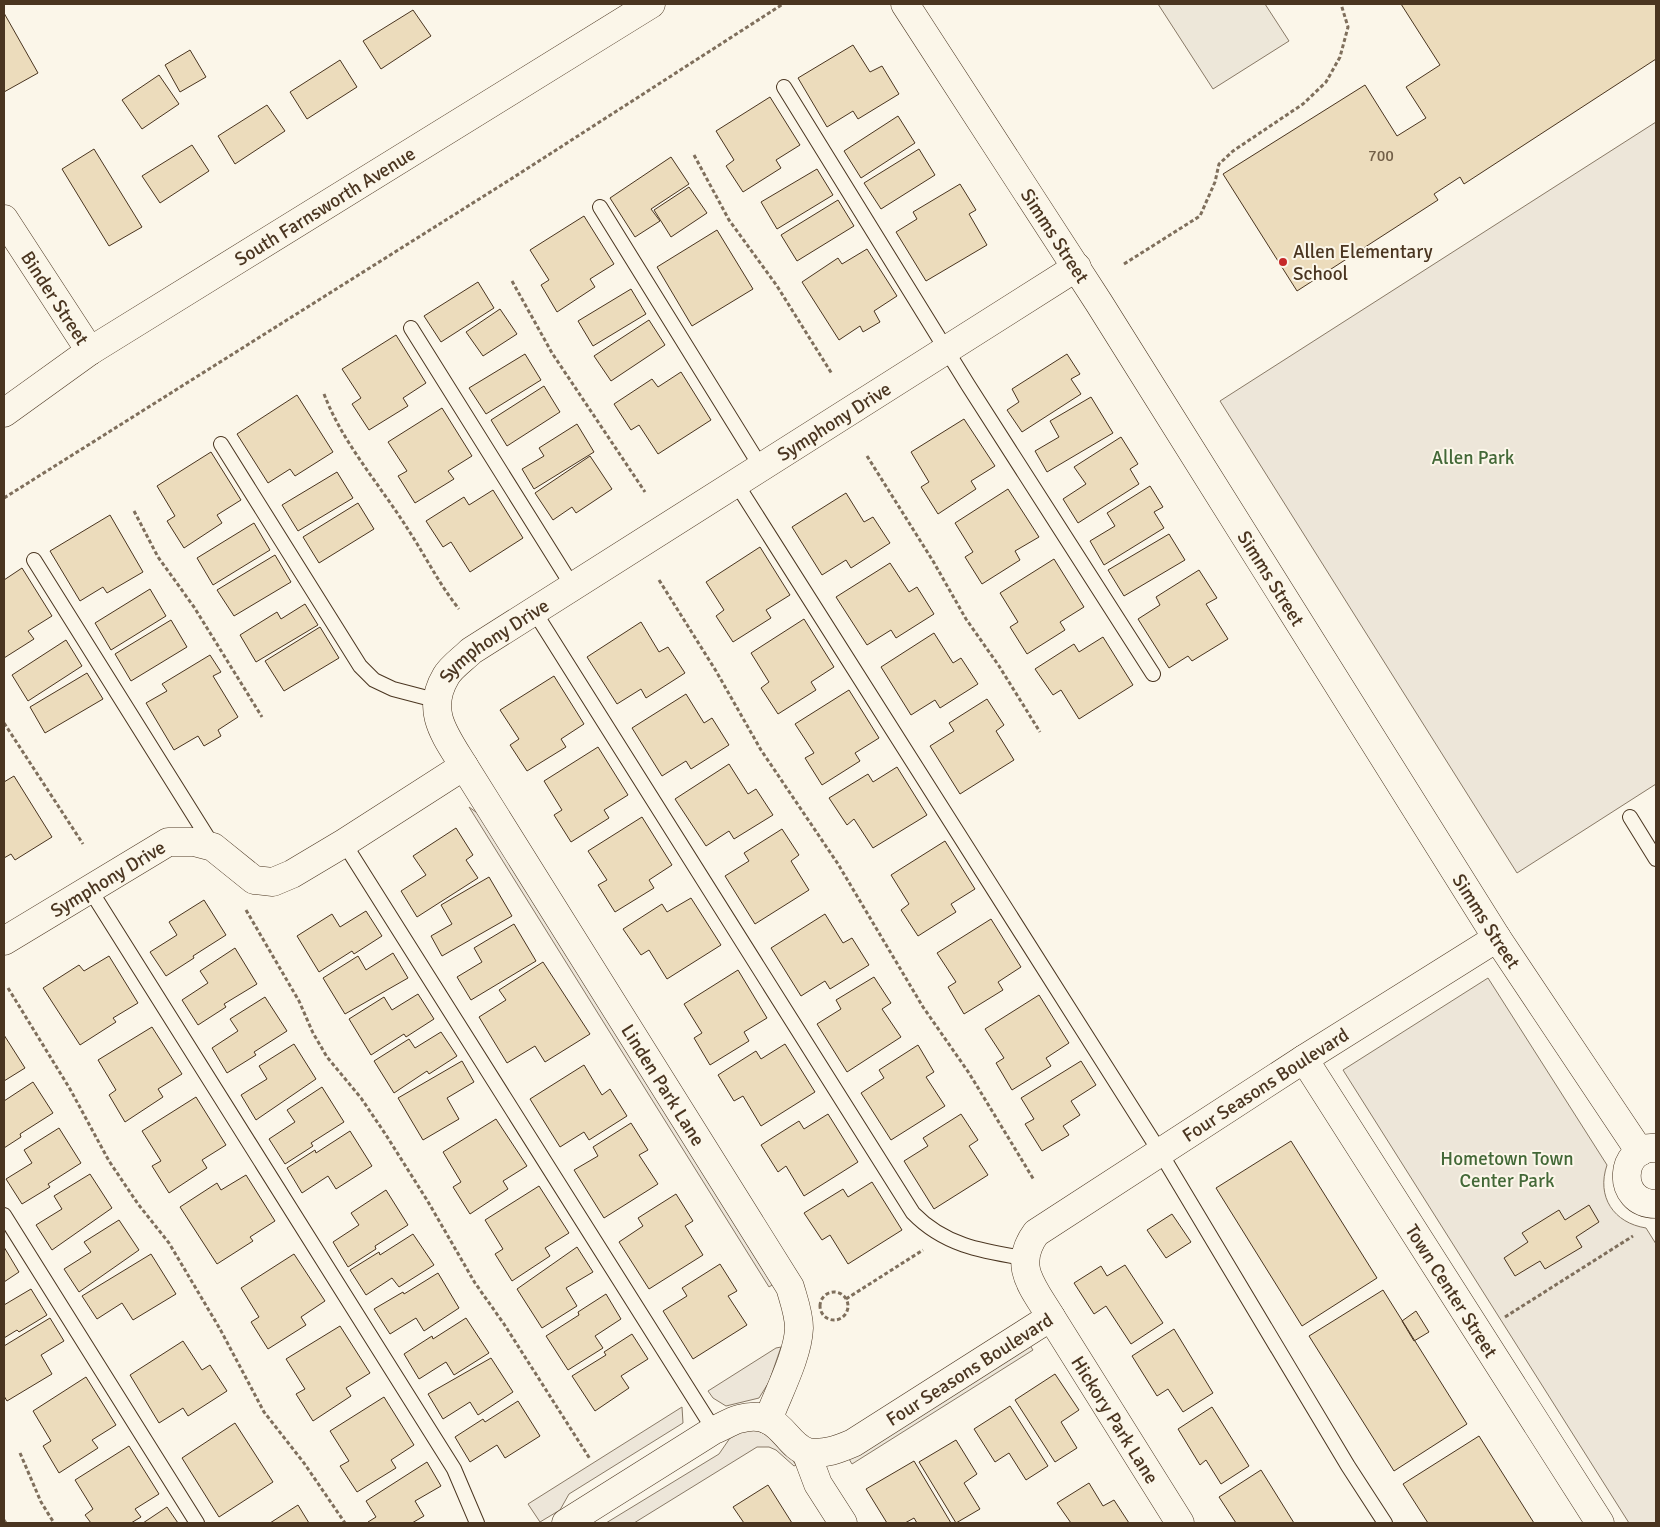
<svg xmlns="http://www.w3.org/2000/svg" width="1660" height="1527" font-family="Signika,sans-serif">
  <rect width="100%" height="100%" fill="#fbf6e9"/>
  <path fill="#ede6d9" stroke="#887966" d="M1656 122V784L1517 873 1220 401Z
    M469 807 480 815 775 1283 769 1287Z
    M1488 978 1607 1165C1596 1197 1614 1223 1646 1228L1656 1244V1523H1629L1343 1070Z
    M781 1347 769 1382 759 1398 726 1406 713 1398 708 1391 776 1348Z
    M682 1407 683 1423 569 1494 560 1510 540 1522 528 1504Z
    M745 1430H762L784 1447 796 1465 794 1466 776 1450 769 1447H757L634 1523H606L719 1454 730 1438Z"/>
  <path fill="#ede7d9" stroke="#887966" d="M1158 4H1265L1289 41 1213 89Z
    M1027 1341 1033 1350 852 1464 846 1454Z"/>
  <path fill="#ecdcbc" stroke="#4a3520" d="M1401 4H1656V59L1464 184 1460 177 1434 194 1438 200 1297 291 1223 174 1365 85 1397 136 1426 118 1406 87 1440 65Z
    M413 10 431 36 381 69 363 41Z
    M4 13 38 73 4 92Z
    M853 45 870 72 882 66 899 94 858 119 853 111 827 127 798 78Z
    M190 50 206 77 180 92 165 65Z
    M340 60 357 87 307 119 290 92Z
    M159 75 179 104 142 129 122 100Z
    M770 97 800 145 776 160 781 168 743 192 726 166 734 160 716 131Z
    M267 105 285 131 235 164 218 136Z
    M898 116 915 143 861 178 844 151Z
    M192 145 209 171 160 203 142 176Z
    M94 149 142 227 109 246 62 169Z
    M919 149 935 175 881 209 864 183Z
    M671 157 689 184 651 209 660 221 635 237 610 198Z
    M817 169 833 195 777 229 761 202Z
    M960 184 976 210 969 214 987 245 926 281 896 232 917 219 913 212Z
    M689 187 707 213 671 237 654 210Z
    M838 200 854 226 797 261 781 235Z
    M584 216 614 264 590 279 595 287 557 312 541 285 549 280 530 250Z
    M717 230 753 289 692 326 657 267Z
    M867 249 897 296 874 311 880 322 863 332 860 326 839 340 802 282 838 258 842 264Z
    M478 282 494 308 441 342 424 316Z
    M631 289 646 314 593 346 578 321Z
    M500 309 517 334 483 356 466 332Z
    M649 320 665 345 611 381 594 356Z
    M396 335 426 383 403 398 408 406 369 430 352 404 361 398 342 369Z
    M525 354 541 380 486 414 469 388Z
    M1067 354 1080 374 1071 379 1081 394 1022 432 1007 410 1019 402 1012 389Z
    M681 372 711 420 658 454 639 425 631 430 614 404 652 379 658 387Z
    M544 386 560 412 507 446 491 420Z
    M297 395 333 452 295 476 290 469 268 483 237 434Z
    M1091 397 1113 433 1047 472 1035 451 1059 437 1050 421Z
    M442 408 472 456 448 471 454 479 415 503 398 476 407 471 388 442Z
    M964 419 995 466 971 481 976 489 938 514 921 487 929 482 911 452Z
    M577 424 594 452 534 489 522 469 544 456 539 448Z
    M1121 437 1138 464 1130 469 1139 484 1078 523 1063 499 1086 484 1074 467Z
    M211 452 241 500 217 515 222 523 184 548 167 521 175 516 157 486Z
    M590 456 612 489 576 513 572 507 553 520 535 493Z
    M337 472 353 498 298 531 282 505Z
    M1150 486 1163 507 1154 512 1164 528 1104 565 1090 541 1115 526 1107 513Z
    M1008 489 1039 537 1015 551 1020 560 982 584 965 557 973 552 955 523Z
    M493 490 523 538 470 572 451 542 443 547 426 521 464 497 469 505Z
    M846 493 864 522 873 517 890 543 851 568 846 560 822 575 792 527Z
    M358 503 374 529 319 563 303 537Z
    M110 515 143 572 107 593 103 587 80 601 50 551Z
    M254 523 270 550 213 585 197 558Z
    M1169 534 1185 560 1124 596 1108 570Z
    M760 547 790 595 766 610 771 618 733 642 716 616 724 610 706 582Z
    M275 555 291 582 234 616 217 590Z
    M1054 559 1084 607 1060 622 1065 630 1027 654 1010 627 1018 622 1000 593Z
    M890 563 909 592 917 587 934 614 896 638 891 630 867 645 836 597Z
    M22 568 52 616 28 631 34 639 4 658V580Z
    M1199 570 1217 598 1206 604 1228 639 1192 661 1188 656 1169 668 1138 619 1160 605 1156 597Z
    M150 589 166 616 111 650 95 623Z
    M305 604 318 625 256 662 240 635 277 612 281 619Z
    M804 619 834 667 811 682 816 690 778 714 761 688 769 682 751 653Z
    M171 620 187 647 131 681 115 654Z
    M641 622 659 652 668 647 685 673 646 698 641 689 617 704 587 657Z
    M320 627 339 658 284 691 265 661Z
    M934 633 953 663 961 658 978 684 940 708 935 700 911 715 881 667Z
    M1103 637 1133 685 1079 719 1061 690 1053 695 1035 669 1074 644 1079 652Z
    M66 640 82 666 28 701 12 675Z
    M210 655 221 672 213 676 238 717 218 730 221 736 204 746 198 736 174 750 146 703 167 691 162 684Z
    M87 673 103 699 45 733 30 707Z
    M554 676 584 724 561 739 566 747 527 771 510 745 519 739 500 710Z
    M849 690 879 738 855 753 860 761 822 785 805 758 814 753 795 724Z
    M686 694 704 723 712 718 729 745 691 769 686 761 662 776 632 728Z
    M987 699 1004 725 996 731 1014 760 960 794 930 746 954 731 949 723Z
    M598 747 628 795 604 810 609 818 571 842 554 815 562 810 544 781Z
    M729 764 748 794 756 789 773 815 734 839 729 831 706 846 675 799Z
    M897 767 927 815 873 848 854 819 847 825 829 798 868 774 873 782Z
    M14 776 52 837 15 860 11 854 4 858V782Z
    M642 817 672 865 649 880 654 888 615 912 598 885 607 880 588 851Z
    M456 828 473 855 466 860 478 878 417 917 401 891 426 875 413 856Z
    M782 829 799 855 791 861 809 890 755 924 725 876 749 861 744 853Z
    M945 841 975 889 951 904 956 912 918 936 901 910 909 904 891 875Z
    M489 877 512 916 442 956 431 936 452 924 441 905Z
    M691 898 721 945 667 979 649 950 641 955 623 929 662 904 667 912Z
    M204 900 226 935 193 956 194 958 166 976 150 952 177 935 169 922Z
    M366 911 382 936 354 954 352 951 319 972 297 936 332 914 340 927Z
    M825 914 843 943 852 938 869 965 830 989 825 981 801 996 771 948Z
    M991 919 1021 967 998 982 1003 990 964 1014 948 987 956 982 937 953Z
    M514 924 536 961 471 1000 457 977 482 962 474 948Z
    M235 948 257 984 224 1004 226 1007 198 1025 182 1000 208 983 200 971Z
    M393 953 408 978 345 1014 323 978 358 956 366 970Z
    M109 956 138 1003 113 1018 116 1022 80 1045 43 988 79 965 84 971Z
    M543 962 590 1034 545 1062 535 1046 507 1063 479 1017 506 1000 499 990Z
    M738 970 767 1018 744 1032 749 1041 710 1065 694 1038 702 1033 684 1004Z
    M874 977 891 1003 882 1009 901 1037 847 1072 817 1024 841 1009 836 1000Z
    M418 994 434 1019 406 1037 404 1034 371 1055 349 1019 384 997 392 1010Z
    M1039 995 1069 1043 1046 1058 1051 1066 1012 1090 996 1063 1004 1058 985 1029Z
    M265 997 287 1031 254 1052 256 1055 227 1073 212 1048 238 1031 230 1019Z
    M152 1027 182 1074 158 1089 163 1097 125 1122 109 1095 116 1090 98 1060Z
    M441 1032 457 1056 429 1074 427 1071 394 1093 374 1061 409 1039 415 1048Z
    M4 1035 25 1068 4 1081Z
    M294 1044 316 1079 256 1120 241 1095 267 1079 259 1066Z
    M785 1044 815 1092 761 1126 743 1096 734 1101 718 1075 756 1051 761 1059Z
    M918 1045 934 1072 926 1077 945 1106 891 1140 861 1093 884 1078 879 1070Z
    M462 1061 474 1082 447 1098 459 1119 423 1140 398 1098Z
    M1081 1061 1096 1085 1071 1101 1080 1115 1063 1126 1069 1135 1042 1151 1025 1124 1034 1119 1021 1098Z
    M584 1065 602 1095 610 1089 627 1116 589 1140 584 1132 560 1147 530 1099Z
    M33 1082 53 1113 20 1134 21 1137 4 1148V1101Z
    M322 1087 344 1122 311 1143 313 1146 285 1164 269 1139 295 1122 287 1110Z
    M196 1097 226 1145 202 1160 207 1168 169 1193 152 1166 161 1161 142 1131Z
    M828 1114 858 1162 804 1196 786 1166 778 1172 761 1145 799 1121 804 1129Z
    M961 1114 978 1140 969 1146 988 1175 934 1209 904 1161 928 1146 923 1138Z
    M496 1119 527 1166 503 1181 508 1189 470 1214 453 1187 461 1182 443 1152Z
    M631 1123 648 1150 639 1155 658 1184 604 1218 574 1170 598 1156 593 1147Z
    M59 1128 81 1163 48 1184 50 1187 22 1204 6 1179 32 1163 24 1150Z
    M350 1131 372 1166 336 1189 328 1176 302 1193 287 1168 315 1150 316 1153Z
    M1291 1141 1377 1278 1302 1326 1216 1188Z
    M90 1174 112 1208 52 1250 36 1225 62 1209 54 1196Z
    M246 1175 275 1221 250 1237 253 1241 217 1264 180 1207 217 1183 221 1190Z
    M872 1182 902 1230 848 1264 830 1235 822 1240 804 1213 843 1189 848 1197Z
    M539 1186 569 1233 545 1248 550 1256 512 1281 495 1254 503 1249 485 1220Z
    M386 1190 408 1225 375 1246 376 1249 348 1267 333 1242 359 1225 351 1213Z
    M676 1194 693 1221 685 1226 703 1255 649 1289 619 1242 643 1226 638 1218Z
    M1589 1205 1599 1222 1576 1237 1582 1247 1545 1269 1540 1261 1515 1276 1504 1258 1528 1242 1522 1233 1559 1210 1565 1220Z
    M1172 1214 1191 1242 1166 1258 1147 1230Z
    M119 1220 139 1250 79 1292 64 1269 91 1252 84 1242Z
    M413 1234 434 1265 399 1287 392 1278 366 1295 350 1270 379 1252 380 1255Z
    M4 1247 19 1272 4 1282Z
    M577 1247 593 1272 566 1288 577 1306 542 1328 517 1289Z
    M151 1254 176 1294 133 1320 122 1303 97 1319 82 1296Z
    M294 1254 325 1301 301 1317 306 1325 268 1349 251 1322 259 1317 241 1288Z
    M720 1264 737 1291 728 1296 747 1325 693 1359 663 1311 687 1296 682 1288Z
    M1125 1265 1163 1323 1131 1344 1106 1306 1094 1314 1074 1283 1101 1266 1107 1276Z
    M438 1273 459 1308 424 1331 416 1318 390 1334 374 1309 403 1292 404 1294Z
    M31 1289 47 1315 19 1332 17 1330 4 1338V1305Z
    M1383 1290 1467 1424 1394 1471 1309 1336Z
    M606 1294 621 1319 595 1336 603 1348 568 1370 546 1336 579 1315 578 1312Z
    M1416 1311 1429 1332 1414 1341 1402 1321Z
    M50 1318 64 1341 41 1355 52 1374 7 1401 4 1396V1346Z
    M466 1318 489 1353 454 1375 446 1362 419 1379 404 1354 432 1336 433 1339Z
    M340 1326 370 1373 346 1388 351 1396 313 1421 296 1394 305 1389 286 1359Z
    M1174 1329 1213 1393 1183 1412 1168 1389 1157 1396 1132 1356Z
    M632 1334 648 1359 621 1376 629 1388 595 1411 572 1376 606 1355 604 1352Z
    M183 1341 202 1370 210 1365 227 1391 188 1416 183 1408 159 1423 130 1375Z
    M491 1358 513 1392 478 1415 470 1402 443 1419 428 1394Z
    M1055 1374 1079 1410 1061 1422 1077 1448 1055 1462 1015 1400Z
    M86 1377 116 1425 92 1440 98 1448 59 1473 43 1446 51 1441 33 1411Z
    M384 1397 414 1445 391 1460 396 1468 357 1492 340 1466 349 1461 330 1431Z
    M518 1401 540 1436 505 1458 497 1445 470 1462 455 1437 483 1419 485 1422Z
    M1010 1406 1048 1466 1026 1480 1009 1453 995 1462 974 1429Z
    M1212 1407 1249 1466 1221 1484 1206 1460 1200 1465 1178 1429Z
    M235 1423 273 1482 219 1517 182 1458Z
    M1479 1436 1534 1523H1428L1403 1484Z
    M956 1440 977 1474 964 1483 980 1509 956 1523 919 1462Z
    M129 1446 159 1494 135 1509 141 1517 131 1523H91L85 1515 93 1509 75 1480Z
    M914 1461 951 1523H917L914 1518 905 1523H887L866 1489Z
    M427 1462 441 1486 415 1501 424 1516 412 1523H369L368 1522 376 1517 366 1501Z
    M1261 1470 1294 1523H1236L1219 1497Z
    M1089 1483 1103 1506 1114 1500 1129 1523H1071L1057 1503Z
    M768 1485 792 1523H744L733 1507Z
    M298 1505 309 1523H270Z
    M167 1507 178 1523H143Z"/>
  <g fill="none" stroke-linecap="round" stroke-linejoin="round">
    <g stroke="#4a3520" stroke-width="16">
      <path id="service" d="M784 87 968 385 1153 674
        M600 207 761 467
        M411 328 573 587
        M221 444 360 666 374 680 393 689 435 700
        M736 483 1160 1152 1348 1466 1385 1523
        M34 560 213 846
        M534 611 913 1213C944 1245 981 1251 1023 1258
        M1630 817 1656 859
        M344 843 714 1430
        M89 888 454 1469 477 1523
        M4 1215 197 1523"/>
    </g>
    <g stroke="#4a3520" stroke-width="29">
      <g id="minor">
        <path id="s1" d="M905 4 1099 303 1497 938 1640 1152"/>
        <path id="s2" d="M4 219 90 351"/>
        <path id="s3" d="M4 413 90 351 651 4"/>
        <path id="s4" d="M464 766 790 1287C794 1301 799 1314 799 1328 798 1356 778 1393 768 1420"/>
        <path id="s5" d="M4 941 168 842H194L213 847 254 880 273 882 292 874 344 843 464 766C445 735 425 711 446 676 451 667 463 659 471 651L1077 267"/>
        <path id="s6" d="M1304 1059 1600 1523"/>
        <path d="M1656 1148C1619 1145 1615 1204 1656 1204"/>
        <path id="s7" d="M1051 1317 1180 1523"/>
        <path d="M806 1452 818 1484 843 1523"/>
        <path id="s8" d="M566 1523 714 1430C722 1427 731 1421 739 1419 781 1407 784 1446 808 1452 824 1455 839 1449 853 1443L1051 1317C1033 1287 1012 1266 1036 1233L1304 1059 1497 938"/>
      </g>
    </g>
    <path stroke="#7f6f5c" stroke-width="3" stroke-dasharray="4 2.5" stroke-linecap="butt" d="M694 155 729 220 777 286 832 374
      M1124 264 1200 216 1215 182 1219 164 1233 151 1303 104 1326 82 1340 57 1348 27 1341 4
      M512 281 552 353 645 492
      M324 394C343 444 381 486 409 531 426 557 439 584 459 609
      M867 456 933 561 966 619 999 666 1040 732
      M4 498 511 179 783 4
      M134 511 158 557 194 607 262 717
      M659 580 716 671 761 750 838 864 923 1007 969 1073 1034 1180
      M4 723 83 844
      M246 910 299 1001 313 1033 327 1057 361 1098 386 1135 427 1200 475 1283 504 1324 590 1459
      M8 988 70 1089 109 1161 138 1204 169 1243 220 1329 264 1412 304 1463 345 1523
      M820 1306a14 14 0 1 1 28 0a14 14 0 1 1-28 0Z
      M846 1299 923 1250
      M1505 1317 1633 1236
      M20 1453 41 1502 54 1523
      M4 1520 6 1523"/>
    <use href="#service" stroke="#fbf6e9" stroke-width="14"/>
    <use href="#minor" stroke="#fbf6e9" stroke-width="28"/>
  </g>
  <circle fill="#c62828" stroke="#fbf6e9" stroke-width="2" cx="1283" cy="262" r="5"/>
  <g text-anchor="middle" stroke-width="4" stroke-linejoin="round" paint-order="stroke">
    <g font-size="16" fill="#725f47">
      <text x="1381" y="161">700</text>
    </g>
    <g font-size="19" fill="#4a3520" stroke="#fbf6e9">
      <text dy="7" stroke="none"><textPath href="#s3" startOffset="382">South Farnsworth Avenue</textPath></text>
      <text dy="7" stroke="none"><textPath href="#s1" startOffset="276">Simms Street</textPath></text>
      <text dy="7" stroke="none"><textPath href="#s2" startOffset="94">Binder Street</textPath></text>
      <text dy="7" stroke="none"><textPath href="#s5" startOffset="1096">Symphony Drive</textPath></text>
      <text dy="7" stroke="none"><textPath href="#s1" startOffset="681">Simms Street</textPath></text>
      <text dy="7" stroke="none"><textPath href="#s5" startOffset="691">Symphony Drive</textPath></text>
      <text dy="7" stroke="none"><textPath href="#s5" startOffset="121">Symphony Drive</textPath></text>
      <text dy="7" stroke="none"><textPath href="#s1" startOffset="1086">Simms Street</textPath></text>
      <text dy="7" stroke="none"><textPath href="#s8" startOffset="931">Four Seasons Boulevard</textPath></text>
      <text dy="7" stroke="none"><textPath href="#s4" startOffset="376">Linden Park Lane</textPath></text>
      <text dy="7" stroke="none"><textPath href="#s6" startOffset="275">Town Center Street</textPath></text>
      <text dy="7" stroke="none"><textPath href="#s8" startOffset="468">Four Seasons Boulevard</textPath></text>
      <text dy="7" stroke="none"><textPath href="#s7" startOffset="121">Hickory Park Lane</textPath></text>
    </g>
    <g font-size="19" fill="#4a3520" stroke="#fbf6e9" text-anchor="start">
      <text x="1293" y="258">Allen Elementary<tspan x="1293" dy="22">School</tspan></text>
    </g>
    <g font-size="19" fill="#436837" stroke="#fbf6e9">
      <text x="1473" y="464">Allen Park</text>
      <text x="1507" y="1165">Hometown Town<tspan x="1507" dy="22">Center Park</tspan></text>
    </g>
  </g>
  <rect width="1660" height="1527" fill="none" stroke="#4a3520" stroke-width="10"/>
</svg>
